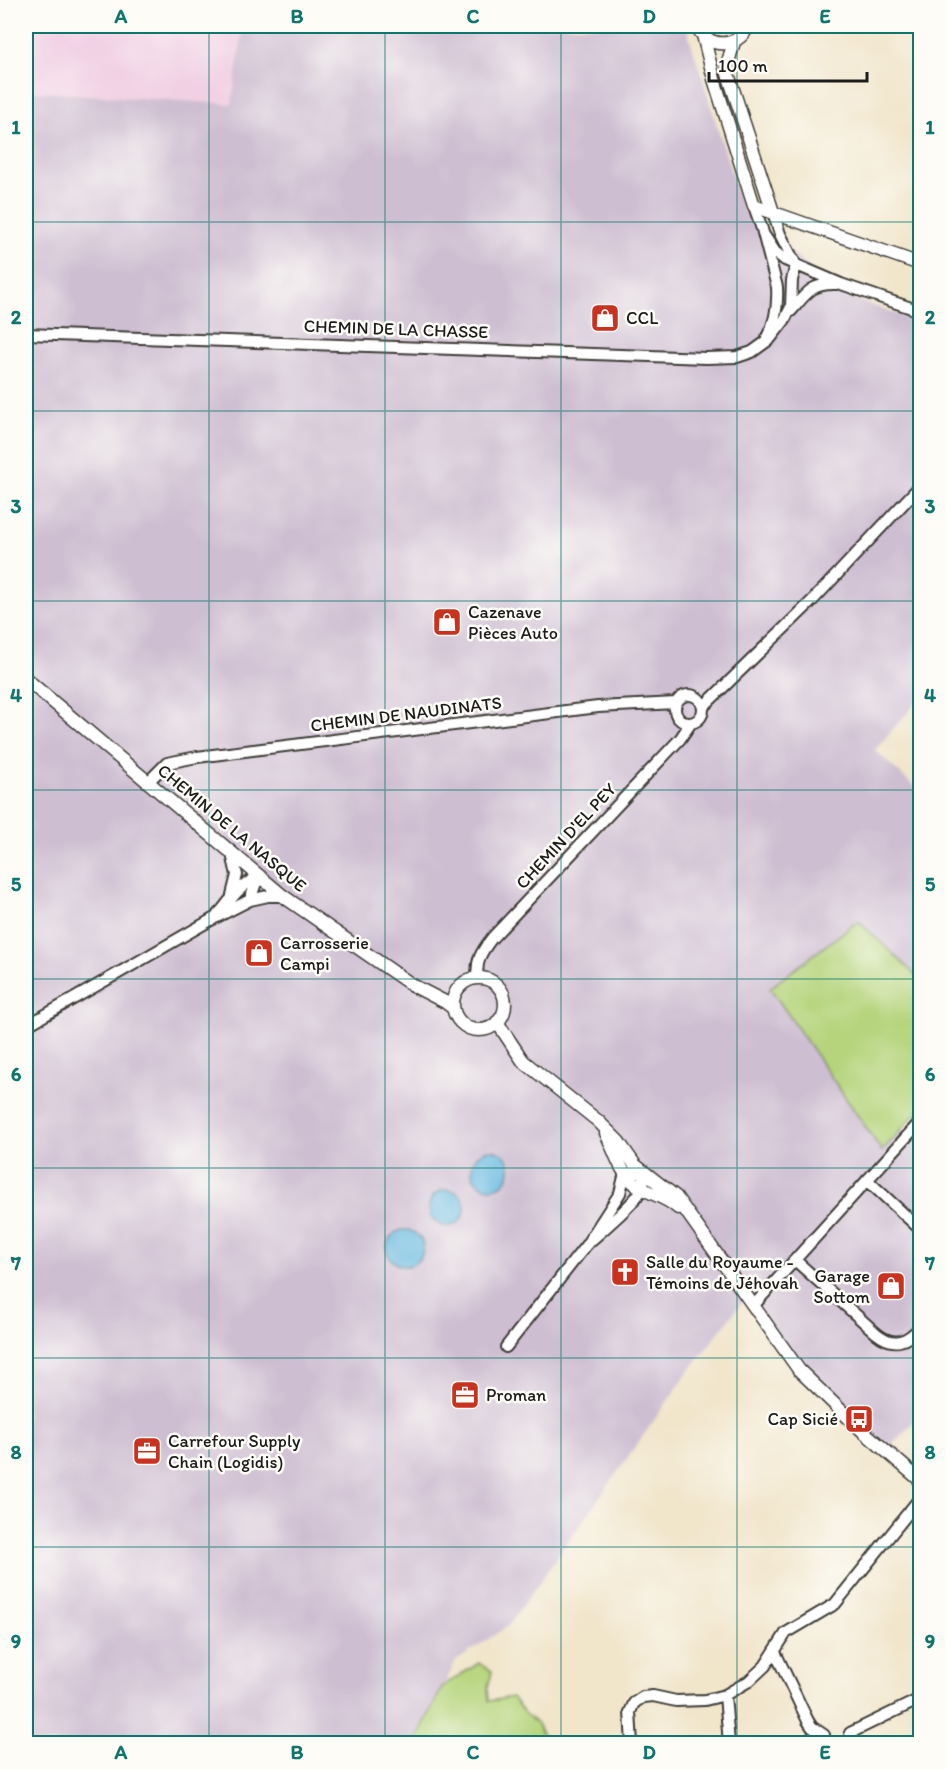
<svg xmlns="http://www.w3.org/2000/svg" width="946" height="1769" font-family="Itim,sans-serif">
  <rect width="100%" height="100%" fill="#fdfcf7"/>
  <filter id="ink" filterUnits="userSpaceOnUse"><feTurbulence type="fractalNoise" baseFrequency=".0167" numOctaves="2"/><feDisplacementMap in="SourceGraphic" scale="12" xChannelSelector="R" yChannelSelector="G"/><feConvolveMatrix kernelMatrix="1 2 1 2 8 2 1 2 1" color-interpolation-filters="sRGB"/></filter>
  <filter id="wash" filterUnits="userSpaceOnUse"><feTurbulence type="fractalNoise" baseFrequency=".008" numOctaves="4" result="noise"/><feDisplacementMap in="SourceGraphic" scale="24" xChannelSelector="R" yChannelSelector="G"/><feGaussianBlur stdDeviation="1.35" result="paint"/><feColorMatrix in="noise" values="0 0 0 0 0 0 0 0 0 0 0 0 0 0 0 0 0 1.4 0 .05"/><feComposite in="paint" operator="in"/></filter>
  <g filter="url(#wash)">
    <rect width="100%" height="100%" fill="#f1e5ca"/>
    <path fill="#f1d0e4" d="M26 26H243L233 104 26 91Z"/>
    <path fill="#cebed1" d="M243 26H686L743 210 838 293 920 322V698L875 750 920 792V1109L903 1128 920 1145V1327L907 1340 911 1363 920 1372V1415L886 1451 827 1399 747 1296 689 1371 509 1625 456 1661 415 1743H26V91L232 104Z"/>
    <path fill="#b5d47b" stroke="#68784c" stroke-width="1.5" d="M858 921 920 979V1109L882 1151 770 988Z
      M479 1663 492 1672 488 1687 489 1701 512 1697 524 1713 537 1724 547 1743H415L443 1686Z"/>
    <path fill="#63b8e0" stroke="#406a7e" stroke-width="1.5" d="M472 1169a19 19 0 1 1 38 0a19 19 0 1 1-38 0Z
      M429 1208a18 18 0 1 1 36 0a18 18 0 1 1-36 0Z
      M387 1248a18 18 0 1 1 36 0a18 18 0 1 1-36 0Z"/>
  </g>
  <g filter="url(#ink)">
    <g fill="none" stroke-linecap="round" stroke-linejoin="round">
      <g stroke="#3c3a36" stroke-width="14">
        <path id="minor" d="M754 206 762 229 777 287C778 305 776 322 767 337
          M764 235 775 252 785 260 841 284 920 311
          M791 311C806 294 811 283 836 284
          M26 334 706 358 737 357 752 352 770 339 784 321 791 307 792 280 796 265 780 234 773 212
          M675 709a14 14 0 1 1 28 0a14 14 0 1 1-28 0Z
          M703 707 812 601 920 486
          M148 782 167 763 197 757 598 707 676 703
          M232 895 237 875 232 854
          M250 900 268 896H283
          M218 914C224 909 226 904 231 899 238 890 248 882 258 877
          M478 978C475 961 482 951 492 938L680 739 691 723
          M26 1026 211 920 250 900 258 877
          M867 1180 920 1229
          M795 1260 876 1333C893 1347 906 1343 920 1327
          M754 1305 920 1122
          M506 1347 587 1244 620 1193 625 1173H643C644 1178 644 1182 643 1187 637 1202 600 1232 587 1244
          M775 1652 808 1721 812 1727 824 1735
          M725 1695 729 1744
          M850 1733 920 1699
          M632 1744 630 1712 634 1703 643 1697 653 1696 676 1701 705 1700 725 1695 749 1681 765 1666 786 1633 835 1604 920 1498"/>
      </g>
      <g stroke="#3c3a36" stroke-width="15">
        <path id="tertiary" d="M697 26C707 49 738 49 748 26
          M703 35 714 79 754 206 920 264
          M734 42 728 62V74L773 212
          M26 679 283 896 412 985 445 1002 453 1008
          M453 1004a26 26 0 1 1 52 0a26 26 0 1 1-52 0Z
          M497 1022 523 1061 598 1121 618 1141 635 1165 676 1197 799 1370 857 1426 920 1480
          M606 1133C616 1153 620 1176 641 1188 654 1195 668 1198 678 1208"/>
      </g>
      <use href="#minor" stroke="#fff" stroke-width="10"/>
      <use href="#tertiary" stroke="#fff" stroke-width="12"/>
    </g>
  </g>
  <path fill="none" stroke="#0f766e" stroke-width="1.5" stroke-opacity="0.55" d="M209 26V1744M385 26V1744M561 26V1744M737 26V1744M26 222H920M26 411H920M26 601H920M26 790H920M26 979H920M26 1168H920M26 1358H920M26 1547H920"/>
  <defs>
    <g id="shop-square" transform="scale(1.5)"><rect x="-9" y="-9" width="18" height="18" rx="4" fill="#c8321e" stroke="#fdfcf7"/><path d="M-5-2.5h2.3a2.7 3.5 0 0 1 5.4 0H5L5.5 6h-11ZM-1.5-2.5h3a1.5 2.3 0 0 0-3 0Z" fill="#fff"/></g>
    <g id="church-square" transform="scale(1.5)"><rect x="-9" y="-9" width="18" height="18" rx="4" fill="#c8321e" stroke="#fdfcf7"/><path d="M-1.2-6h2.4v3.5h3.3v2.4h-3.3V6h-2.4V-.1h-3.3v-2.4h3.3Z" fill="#fff"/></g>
    <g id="office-square" transform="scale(1.5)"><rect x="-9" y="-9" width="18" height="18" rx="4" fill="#c8321e" stroke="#fdfcf7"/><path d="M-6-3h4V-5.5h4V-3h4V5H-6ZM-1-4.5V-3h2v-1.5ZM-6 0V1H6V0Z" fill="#fff"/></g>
    <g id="bus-square" transform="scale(1.5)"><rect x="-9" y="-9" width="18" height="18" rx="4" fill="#c8321e" stroke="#fdfcf7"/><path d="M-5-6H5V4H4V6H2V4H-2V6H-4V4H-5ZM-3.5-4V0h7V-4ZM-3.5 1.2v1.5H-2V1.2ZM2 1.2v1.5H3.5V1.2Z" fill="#fff"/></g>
  </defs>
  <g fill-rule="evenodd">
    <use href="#shop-square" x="605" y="318"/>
    <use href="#shop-square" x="447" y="622"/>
    <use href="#shop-square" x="259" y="953"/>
    <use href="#church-square" x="625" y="1272"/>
    <use href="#shop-square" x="891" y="1286"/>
    <use href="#office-square" x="465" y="1395"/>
    <use href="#bus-square" x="859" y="1419"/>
    <use href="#office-square" x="147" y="1451"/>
  </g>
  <g text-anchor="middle" stroke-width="5" stroke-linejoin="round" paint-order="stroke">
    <g font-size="18" fill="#1c1c1c" stroke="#fdfcf7" text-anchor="start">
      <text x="626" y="324">CCL</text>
      <text x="468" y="618">Cazenave<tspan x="468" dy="21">Pièces Auto</tspan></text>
      <text x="280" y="949">Carrosserie<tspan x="280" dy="21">Campi</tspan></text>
      <text x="646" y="1268">Salle du Royaume -<tspan x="646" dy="21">Témoins de Jéhovah</tspan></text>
      <text x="870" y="1282" text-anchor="end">Garage<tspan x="870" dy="21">Sottom</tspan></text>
      <text x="486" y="1401">Proman</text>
      <text x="838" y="1425" text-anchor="end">Cap Sicié</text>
      <text x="168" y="1447">Carrefour Supply<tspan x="168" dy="21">Chain (Logidis)</tspan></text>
    </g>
    <g font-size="18" fill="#1c1c1c" stroke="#fdfcf7">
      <text transform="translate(396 329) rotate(2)" y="6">CHEMIN DE LA CHASSE</text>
      <text transform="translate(406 714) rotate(-7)" y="6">CHEMIN DE NAUDINATS</text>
      <text transform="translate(232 828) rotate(40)" y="6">CHEMIN DE LA NASQUE</text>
      <text transform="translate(566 836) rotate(-47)" y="6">CHEMIN D'EL PEY</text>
    </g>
  </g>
  <rect width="946" height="1769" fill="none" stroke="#fdfcf7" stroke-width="66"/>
  <path d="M709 72v9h158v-9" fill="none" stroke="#1c1c1c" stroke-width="3"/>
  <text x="718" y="72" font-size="18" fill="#1c1c1c" stroke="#fdfcf7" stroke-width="4.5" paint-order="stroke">100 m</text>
  <rect x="33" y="33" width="880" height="1703" fill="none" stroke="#0f766e" stroke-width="2"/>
  <g font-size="20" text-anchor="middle" font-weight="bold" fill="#0f766e">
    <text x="121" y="23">A</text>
    <text x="297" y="23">B</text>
    <text x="473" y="23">C</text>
    <text x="649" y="23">D</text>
    <text x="825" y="23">E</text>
    <text x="16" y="134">1</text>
    <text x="930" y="134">1</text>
    <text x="16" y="324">2</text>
    <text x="930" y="324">2</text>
    <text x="16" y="513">3</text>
    <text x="930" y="513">3</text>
    <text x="16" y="702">4</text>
    <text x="930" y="702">4</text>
    <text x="16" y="891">5</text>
    <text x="930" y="891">5</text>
    <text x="16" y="1081">6</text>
    <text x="930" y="1081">6</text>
    <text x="16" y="1270">7</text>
    <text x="930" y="1270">7</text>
    <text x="16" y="1459">8</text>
    <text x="930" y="1459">8</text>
    <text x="16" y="1648">9</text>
    <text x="930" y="1648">9</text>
    <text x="121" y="1759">A</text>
    <text x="297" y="1759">B</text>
    <text x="473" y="1759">C</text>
    <text x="649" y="1759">D</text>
    <text x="825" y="1759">E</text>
  </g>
</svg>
